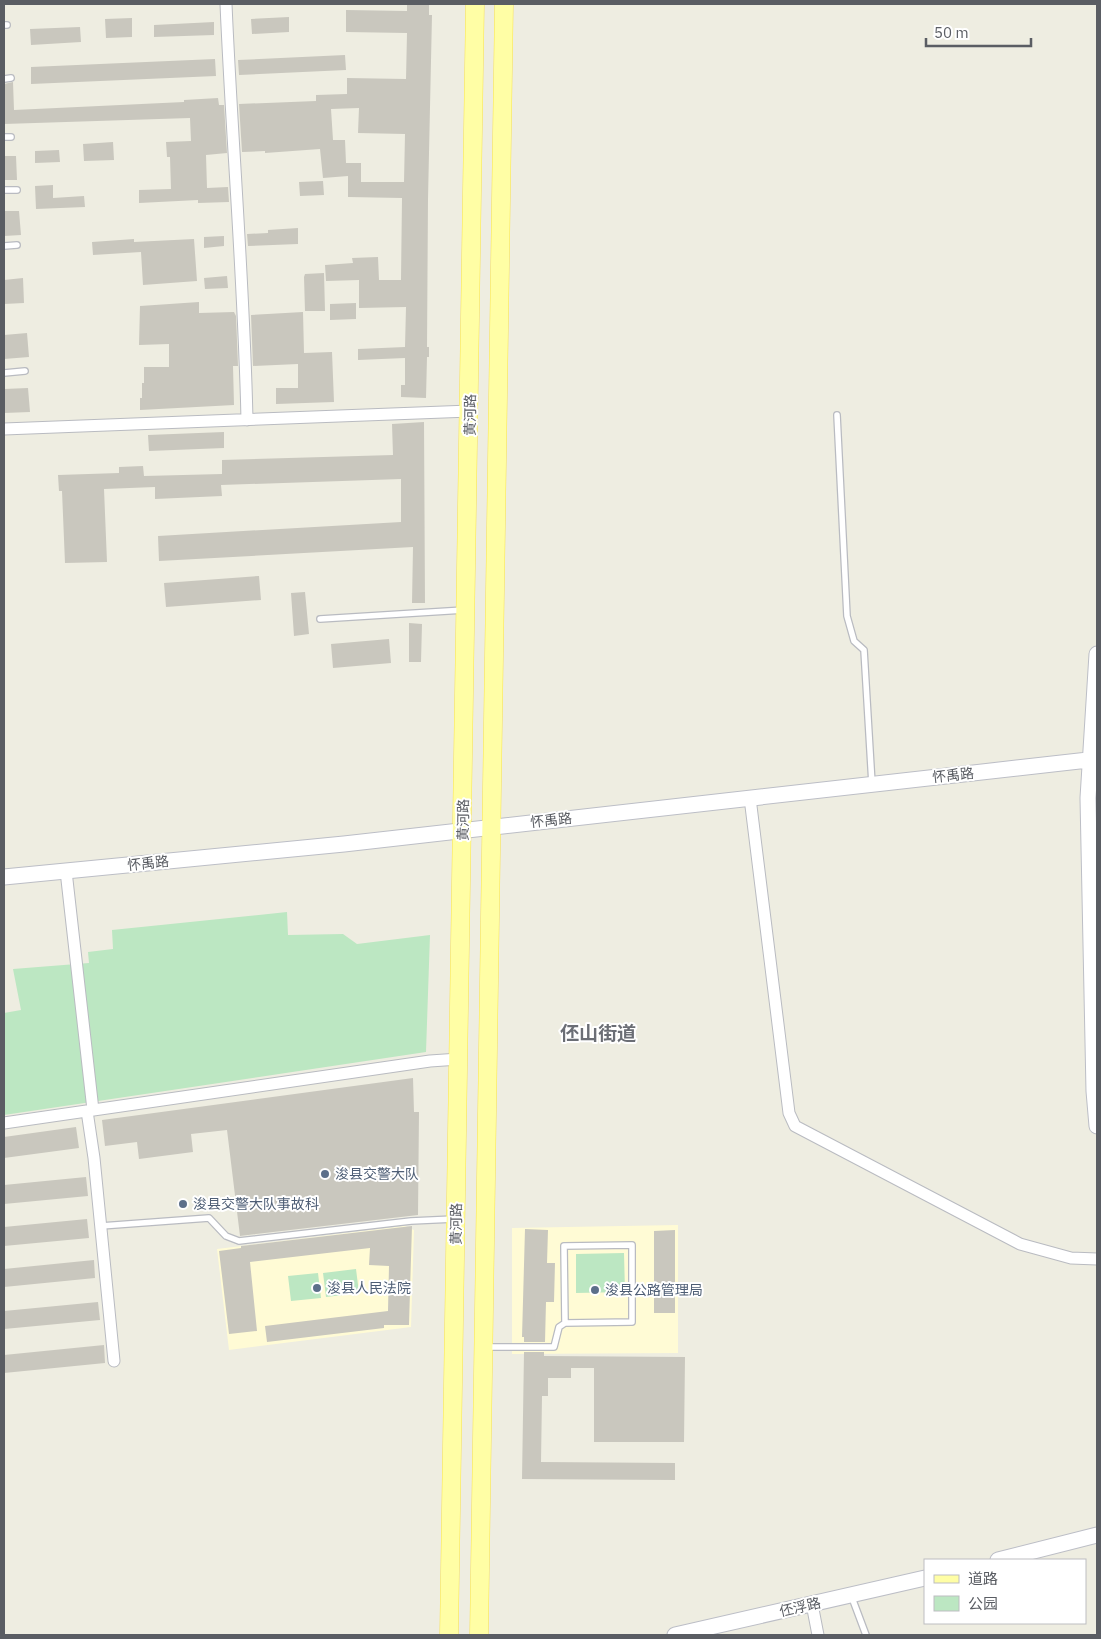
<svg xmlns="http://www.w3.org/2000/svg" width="1101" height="1639" font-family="'IBM Plex Sans','Noto Sans SC',sans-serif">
  <rect width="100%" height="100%" fill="#eeede1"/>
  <path fill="#fffbd5" d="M678 1225V1353L512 1354V1228Z
    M405 1226 414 1230 411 1327 229 1350 217 1249Z"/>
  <path fill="#bce7c2" d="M287 912 288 935 343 934 357 944 430 935 426 1052 4 1115V1013L21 1010 13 969 89 963 88 952 113 949 112 930Z
    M624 1253 625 1292 576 1293V1254Z
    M356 1269 359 1293 326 1297 323 1273Z
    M318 1273 321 1298 291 1301 288 1276Z"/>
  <path fill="#c9c7be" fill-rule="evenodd" d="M407 4H429V15H432L428 199 427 347H429V357H427L426 398 401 397V385H405V358L358 360V349L405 347 406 307 359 308V280L326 281 325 265 353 263 352 258 378 257 379 280H401L402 198 348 197V176L323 178 320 149 265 153V151L242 152 239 104 316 101V95L347 94V78L406 79 407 33 346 32V10L407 11ZM359 108 358 133 405 134 404 182H361V163H346L345 140H333L331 109Z
    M289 17V32L252 34 251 19Z
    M132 18V37L106 38 105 19Z
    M214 22V35L154 37V25Z
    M80 27 81 42 31 45 30 29Z
    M345 55 346 70 239 75 238 60Z
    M215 59 216 76 31 84V67Z
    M13 82 14 110 184 102V100L218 98 219 105H224L227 153 206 155 207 188 228 187 229 202 198 203V200L139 203V190L171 189 170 157H167L166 142 191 141 190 118 4 124V84Z
    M113 142 114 160 84 161 83 144Z
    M59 150 60 162 35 163V151Z
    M4 156H16L17 180H4Z
    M323 181 324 195 300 196 299 182Z
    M53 185V198L84 196 85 207 36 209 35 186Z
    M4 211H19L21 235 4 236Z
    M298 228V244L248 246 247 234 268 233V230Z
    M224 236V246L204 248V237Z
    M134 239V242L194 239 197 281 143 285 141 252 93 255 92 242Z
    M324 273 325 311H305L304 277 305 274Z
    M227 276 228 288 205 289 204 278Z
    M23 278 24 303 4 304V280Z
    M199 302V313L234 312 236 316 238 366H233L234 405 140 410V398H142V383H144V367H169V344L139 345 140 306Z
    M356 303V319L330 320V304Z
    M303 312 304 353 332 352 334 402 276 404V388H298V364L253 366 251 315Z
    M27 333 29 357 4 359V335Z
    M28 388 30 412 4 413V389Z
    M424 422 425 603H412L413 547 159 561 158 536 401 522V479L221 485 222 496 155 499V487L104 489 107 562 65 563 62 491H59L58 475 119 473V467L143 466 144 476 222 474V460L393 455 392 424Z
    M224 432V448L149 451 148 435Z
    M259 576 261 600 166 607 164 583Z
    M305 592 309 634 294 636 291 593Z
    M409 623 422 624 421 662H409Z
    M389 639 391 663 333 668 331 644Z
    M413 1078 414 1112H419L418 1215 240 1236 227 1130 191 1134 193 1152 139 1159 137 1142 105 1146 102 1120Z
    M76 1127 79 1148 4 1158V1137Z
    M86 1177 88 1196 4 1204V1185Z
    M87 1219 89 1238 4 1246V1227Z
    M412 1226 409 1325H384V1328L267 1342 265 1326 388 1311 389 1266 369 1265 370 1248 250 1262 257 1331 229 1334 219 1251 241 1248V1246Z
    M525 1229 548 1230 547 1263H555L554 1302H546L545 1342H524V1337H522Z
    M675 1230V1313H654V1231Z
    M94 1260 95 1278 4 1287V1269Z
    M98 1302 100 1320 4 1329V1311Z
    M104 1345 105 1363 4 1373V1355Z
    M524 1352H544V1356L685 1357 684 1442H594V1368H571V1378H548V1396H542L541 1462 675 1463V1480L522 1479Z"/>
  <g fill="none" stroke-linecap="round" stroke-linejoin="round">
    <g stroke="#b9bbc1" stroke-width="8">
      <path id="lane" d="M4 25H7
        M4 79 11 78
        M4 137H11
        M4 190H17
        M4 246 17 245
        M4 373 25 371
        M837 415 847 616 854 641 864 650 872 784
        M320 619 464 610
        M101 1226 209 1218 226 1236 239 1241 411 1221 454 1219
        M632 1245V1322L565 1323 564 1246Z
        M486 1347H554L559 1327 565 1323
        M851 1595 866 1635"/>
    </g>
    <g stroke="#b9bbc1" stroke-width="13">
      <path id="street" d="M226 4C232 143 244 281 247 420
        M4 429 470 411
        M750 798 789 1113 795 1126 1020 1244 1071 1258 1097 1259
        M66 871 93 1110
        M87 1111 94 1158 114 1361
        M4 1123 430 1061 459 1059
        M812 1604 818 1635"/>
    </g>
    <g stroke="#bcbec6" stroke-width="17">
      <path id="secondary" d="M1097 654 1088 798 1094 1091 1097 1126
        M4 877 344 844 1097 759
        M998 1560 1097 1535
        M675 1635 925 1578"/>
    </g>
    <g stroke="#f9e34f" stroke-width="19">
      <path id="primary" d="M449 1635 475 4
        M479 1635 504 4"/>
    </g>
    <use href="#lane" stroke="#fff" stroke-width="5.5"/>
    <use href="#street" stroke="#fff" stroke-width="11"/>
    <use href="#secondary" stroke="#fff" stroke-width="15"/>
    <use href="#primary" stroke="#fffea5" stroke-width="18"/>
  </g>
  <g fill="#5c6f8a" stroke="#fff" stroke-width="2">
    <circle cx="325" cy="1174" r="5"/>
    <circle cx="183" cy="1204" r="5"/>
    <circle cx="317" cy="1288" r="5"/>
    <circle cx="595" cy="1290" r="5"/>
  </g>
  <g text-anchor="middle" stroke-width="4" stroke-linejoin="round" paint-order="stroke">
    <g font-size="14" fill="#5a5d63" stroke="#fff">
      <text transform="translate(470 415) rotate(-89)" y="5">黄河路</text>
      <text transform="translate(953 775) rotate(-6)" y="5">怀禹路</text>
      <text transform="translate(463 820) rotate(-89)" y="5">黄河路</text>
      <text transform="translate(551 820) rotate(-6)" y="5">怀禹路</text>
      <text transform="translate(148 863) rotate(-6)" y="5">怀禹路</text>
      <text transform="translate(456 1224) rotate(-89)" y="5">黄河路</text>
      <text transform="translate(800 1607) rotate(-13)" y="5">伾浮路</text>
    </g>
    <g font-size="14" fill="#4e5e75" stroke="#fff" text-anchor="start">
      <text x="335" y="1179">浚县交警大队</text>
      <text x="193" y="1209">浚县交警大队事故科</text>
      <text x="327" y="1293">浚县人民法院</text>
      <text x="605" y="1295">浚县公路管理局</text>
    </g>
    <g font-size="19" font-weight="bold" fill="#6b6e75" stroke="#fff">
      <text x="598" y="1040">伾山街道</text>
    </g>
  </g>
  <rect width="1101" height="1639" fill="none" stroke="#5a5d63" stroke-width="10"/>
  <rect x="924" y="1559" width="162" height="65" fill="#ffffff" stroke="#bdbec1"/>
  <rect x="934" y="1575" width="25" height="8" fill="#fffea5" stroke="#bdbec1"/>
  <text x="968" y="1584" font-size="15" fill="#5a5d63">道路</text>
  <rect x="934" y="1596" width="25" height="15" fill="#bce7c2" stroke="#bdbec1"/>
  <text x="968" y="1609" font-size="15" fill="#5a5d63">公园</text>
  <path d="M926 38v8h105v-8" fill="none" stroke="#5a5d63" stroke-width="2.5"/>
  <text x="934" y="38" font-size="15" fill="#5a5d63" stroke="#ffffff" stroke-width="4" paint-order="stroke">50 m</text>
</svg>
